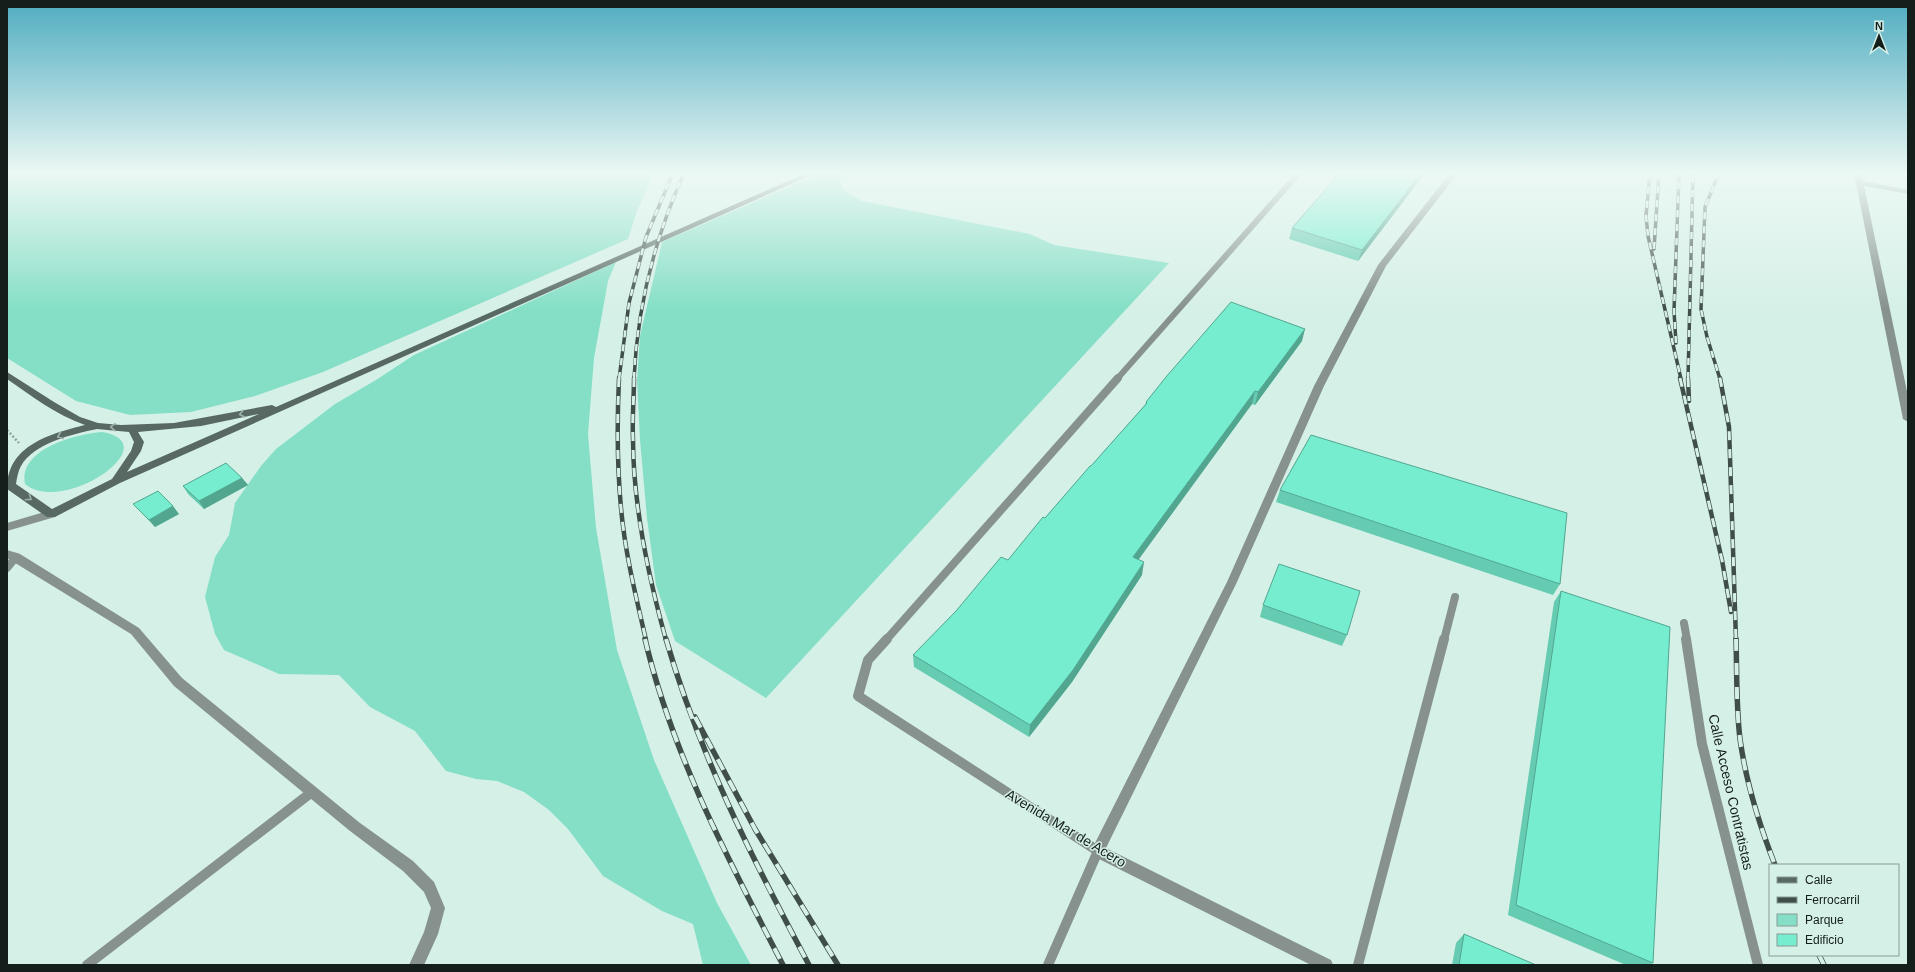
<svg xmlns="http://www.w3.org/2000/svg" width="1915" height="972" font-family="Helvetica,sans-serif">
  <rect width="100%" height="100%" fill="#d5f0e7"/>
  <path fill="#85dfc6" d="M7 173H654L637 211 628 239 323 372 255 396 191 412 130 415 76 401 7 358Z
    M821 173H844L840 176 842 189 862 201 1030 234 1054 245 1169 263 766 698 675 641 656 585 647 518 640 440 637 380 640 336 662 242Z
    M616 262 608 281 594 358 588 434 596 528 617 650 654 760 717 903 751 965H703L693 924 662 911 603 876 568 829 549 810 524 792 497 781 476 779 446 771 415 731 370 707 339 675 279 674 224 650 215 634 205 597 215 557 229 535 235 503 261 466 276 449 335 404 376 380 414 355Z
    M102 432C169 443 64 516 25 484 18 449 76 434 102 432Z"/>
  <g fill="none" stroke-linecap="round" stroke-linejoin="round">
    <path stroke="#8ea39c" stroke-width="2.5" stroke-dasharray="2 2" stroke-linecap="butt" d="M7 430 19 443"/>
    <path stroke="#87928e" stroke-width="6" d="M1117 379 1299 173"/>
    <path stroke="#87928e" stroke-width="8" d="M7 568 16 557
      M1684 623 1687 640
      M886 640 1118 378
      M1444 640 1455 597"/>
    <path stroke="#87928e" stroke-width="10" d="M887 639 868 660 858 696 1098 851 1048 965
      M1686 639 1702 744 1758 965
      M87 965 312 792
      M1358 965 1444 639"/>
    <path fill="#87928e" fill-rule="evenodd" d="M1450 173H1458L1386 266 1324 386 1237 582 1106 848 1331 960 1333 965H1311L1093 856 1091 851 1227 582 1314 386 1378 265Z
      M1854 173H1862L1863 181 1908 190V194L1864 186 1908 396V422L1903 419Z
      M51 510 56 514 55 517 7 531V523Z
      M7 550 20 554 139 628 182 678 360 823 413 861 434 882 445 908 438 934 424 965H409L424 932 431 908 424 892 403 871 350 831 174 686 131 634 7 558Z"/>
    <path fill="#586863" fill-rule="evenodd" d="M806 173H816L120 483 55 517H47L7 489C7 445 50 434 85 425 56 415 32 396 7 379V372L54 402 80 417 98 423 121 425 174 423 272 405 276 407ZM259 414 127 472 141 451 144 442 138 432 201 426ZM97 429 129 432 134 442 131 451 112 479 52 509 16 484C17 478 18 471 21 466 34 443 73 434 97 429Z"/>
    <g stroke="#404e4a" stroke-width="3.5">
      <path id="rail-far2" d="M1650 173 1646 216 1648 236 1681 379
        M1719 173 1705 207 1701 309 1707 337 1720 379
        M1654 249 1659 173
        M1676 343 1674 311 1679 173
        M619 379 629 303 646 237 673 173
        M634 379C637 307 655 238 684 173
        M1688 379 1693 173"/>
    </g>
    <g stroke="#404e4a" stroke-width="4.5">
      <path id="rail-far1" d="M619 378C617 421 617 465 621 508 625 553 636 597 646 640
        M634 378C634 398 632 418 633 439 633 506 648 575 666 640
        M1680 378 1722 560 1731 612
        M1688 378 1689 401
        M1720 378 1729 427 1736 640"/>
    </g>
    <g stroke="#404e4a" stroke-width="5.5">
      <path id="rail" d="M645 639C672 754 729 861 783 965
        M666 639C699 754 753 860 809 965
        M1736 639C1737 672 1736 706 1740 739 1746 783 1759 824 1775 865
        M695 717 755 829 838 965
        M1819 955 1824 965"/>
    </g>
    <use href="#rail-far2" stroke="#d5f0e7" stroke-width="2.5" stroke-dasharray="7" stroke-linecap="butt"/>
    <use href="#rail-far1" stroke="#d5f0e7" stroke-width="3" stroke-dasharray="9" stroke-linecap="butt"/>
    <use href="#rail" stroke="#d5f0e7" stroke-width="4" stroke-dasharray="12" stroke-linecap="butt"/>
  </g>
  <path fill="#65ccb1" d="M1340 173H1425L1358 261 1289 239 1292 228Z
    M1302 341 1255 405 1252 404 1138 559 1142 575 1072 682 1029 737 914 667 913 655 1008 560 1145 405 1146 402Z
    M242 478 248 485 204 509 188 494 183 486Z
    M1280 490 1560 584 1553 595 1276 502Z
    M133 504 179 514 155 527 140 511Z
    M1561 591 1653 963 1650 965H1626L1508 915 1554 602Z
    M1263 605 1347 635 1342 646 1260 617Z
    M1464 934 1536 965H1452L1456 943Z"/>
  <path fill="#52a690" d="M1421 173H1425L1358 261 1362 250Z
    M1305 329 1302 341 1255 405 1258 392Z
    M1255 391 1252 404 1131 570 1133 557Z
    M242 478 248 485 204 509 199 501Z
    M173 506 179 514 155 527 149 520Z
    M1144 562 1142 575 1072 682 1029 737 1030 725Z"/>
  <path fill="#75edce" stroke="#52a690" d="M1340 173H1421L1362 250 1292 228Z
    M1231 302 1305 329 1258 392 1255 391 1133 557 1144 562 1073 670 1030 725 913 655 956 611 1001 557 1008 560 1043 517 1045 518 1090 466H1091L1147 403 1146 402 1166 377Z
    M1311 435 1567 513 1560 584 1280 490Z
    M226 463 242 478 199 501 183 486Z
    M158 491 173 506 149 520 133 504Z
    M1279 564 1360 591 1347 635 1263 605Z
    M1561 591 1670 627 1653 963 1516 905Z
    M1464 934 1536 965H1459Z"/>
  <defs><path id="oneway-chevron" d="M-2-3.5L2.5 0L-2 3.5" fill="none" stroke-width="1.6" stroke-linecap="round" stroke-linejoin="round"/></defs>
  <g stroke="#9db3ac">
    <use href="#oneway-chevron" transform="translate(242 414) rotate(168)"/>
    <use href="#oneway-chevron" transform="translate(113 427) rotate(-176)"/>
    <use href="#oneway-chevron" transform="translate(60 436) rotate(158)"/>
    <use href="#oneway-chevron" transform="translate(29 498) rotate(34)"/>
  </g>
  <linearGradient id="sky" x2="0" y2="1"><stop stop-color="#4facc0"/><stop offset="0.56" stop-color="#ecf8f4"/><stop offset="1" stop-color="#ecf8f4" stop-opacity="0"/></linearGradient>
  <rect width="1915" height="309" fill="url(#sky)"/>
  <g text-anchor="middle" stroke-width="3" stroke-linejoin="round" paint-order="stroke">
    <g font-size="14" fill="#141e1b" stroke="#d5f0e7">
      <text transform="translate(1731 792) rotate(77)" y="5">Calle Acceso Contratistas</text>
      <text transform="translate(1066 828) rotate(31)" y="5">Avenida Mar de Acero</text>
    </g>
  </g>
  <rect width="1915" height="972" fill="none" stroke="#141e1b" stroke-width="16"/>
  <rect x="1769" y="864" width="130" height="92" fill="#d5f0e7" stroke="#889c95"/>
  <rect x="1777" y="877" width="20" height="6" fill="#586863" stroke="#889c95"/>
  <text x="1805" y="884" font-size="12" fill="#141e1b">Calle</text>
  <rect x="1777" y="897" width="20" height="6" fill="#404e4a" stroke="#889c95"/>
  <text x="1805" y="904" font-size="12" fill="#141e1b">Ferrocarril</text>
  <rect x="1777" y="914" width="20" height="12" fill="#85dfc6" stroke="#889c95"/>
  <text x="1805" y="924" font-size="12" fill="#141e1b">Parque</text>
  <rect x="1777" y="934" width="20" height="12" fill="#75edce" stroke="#889c95"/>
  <text x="1805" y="944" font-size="12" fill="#141e1b">Edificio</text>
  <g transform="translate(1879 36)" stroke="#d5f0e7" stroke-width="3" paint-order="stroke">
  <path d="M0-3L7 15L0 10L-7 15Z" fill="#141e1b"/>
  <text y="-6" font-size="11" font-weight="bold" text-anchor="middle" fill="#141e1b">N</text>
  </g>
</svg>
